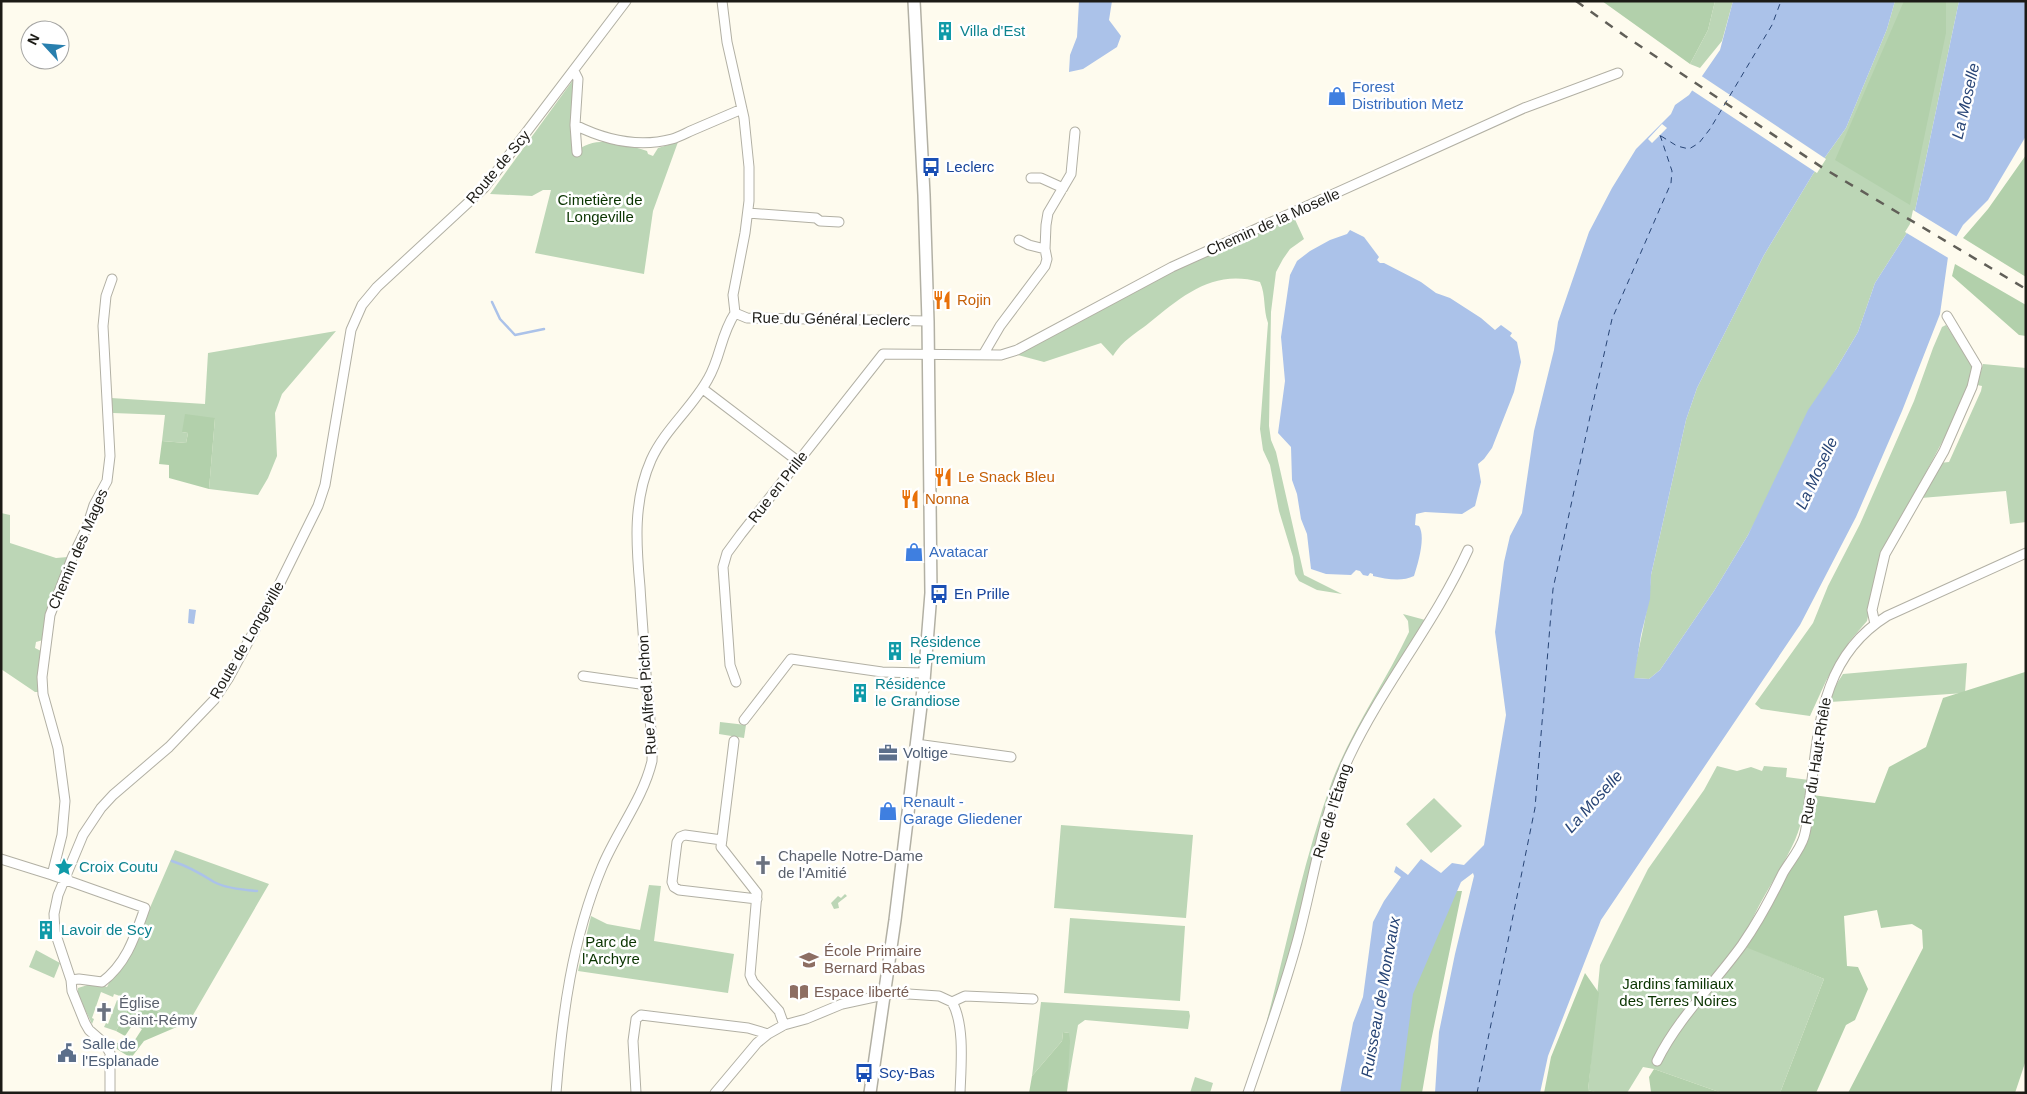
<svg xmlns="http://www.w3.org/2000/svg" width="2027" height="1094" font-family="Helvetica,sans-serif">
  <rect width="100%" height="100%" fill="#fefbee"/>
  <path fill="#bcd6b6" d="M1715 1H1733L1722 41 1700 68 1690 64 1708 30Z
    M1895 1H1959L1912 225 1875 283 1858 332 1836 369 1748 535 1714 591 1660 670 1649 679 1633 678C1639 644 1649 610 1651 575L1686 420 1697 388 1764 255 1813 174 1846 128 1887 29Z
    M573 80 576 82 572 152 574 153C595 134 622 143 647 151L648 154 653 156 658 148 678 142 653 211 644 274 535 253 551 190H543L532 196 490 194Z
    M1292 213 1304 239 1290 249 1283 259 1276 272 1271 312 1269 426 1271 440 1276 452 1304 575 1342 594 1317 590 1299 581 1295 574 1293 557 1279 511 1270 465 1263 450 1260 429 1268 323C1263 309 1266 295 1260 282 1213 269 1184 295 1149 323 1134 335 1124 339 1113 356L1101 343 1044 362 1010 353 1172 267Z
    M1946 325 1974 368 1958 412 1880 559 1867 621 1849 642 1826 681 1810 716 1761 709 1755 704 1813 623 1828 586 1860 524 1914 401 1933 348 1942 327Z
    M336 331 282 394 275 413 277 456 268 478 258 495 209 489 215 418 182 432 188 433 186 443 162 441 165 415 113 413 111 398 205 404 208 353Z
    M1983 364 2026 368V522L2010 524 2006 491 1921 498 1939 463 1949 462 1981 391 1982 386 1977 385Z
    M1 513 10 515V543L56 558 68 557 46 615 43 640 36 642 35 648 41 651 40 692H35L1 669Z
    M1403 614 1429 621 1349 757 1272 1021 1267 1020C1288 940 1304 858 1332 781 1352 729 1385 683 1409 632L1408 621Z
    M1967 663 1965 693 1830 702 1832 691 1843 674Z
    M720 722 746 725 744 738 719 734Z
    M1717 766 1737 771 1751 767 1762 771 1764 766 1787 768 1786 777 1809 780C1806 800 1803 822 1795 840 1779 876 1753 907 1743 945L1824 979 1780 1093H1722L1654 1069 1643 1067 1627 1093H1598L1588 1090 1600 965 1648 869 1704 790Z
    M1434 798 1462 826 1431 853 1406 824Z
    M1061 825 1193 835 1186 918 1054 908Z
    M175 850 269 884 193 1015 168 1017 134 998 116 1031 104 1027 106 1023 108 1024 117 1000 119 1001 120 996 114 994 113 997 101 992 92 1018 94 1019 92 1024 78 995V988L94 983 107 987 112 977 129 956Z
    M649 885 661 886 654 941 734 954 728 993 578 971 591 916 607 924 640 930Z
    M845 894 847 896 838 903 839 908 834 909 831 903 838 896 841 898Z
    M1070 918 1185 926 1180 1001 1064 993Z
    M36 950 60 963 54 978 29 967Z
    M1041 1002 1189 1011 1190 1016 1188 1029 1085 1020 1078 1025 1067 1090 1069 1033 1063 1032 1062 1041 1032 1076Z
    M1195 1077 1213 1083 1210 1093H1190Z"/>
  <path fill="#b2d0ab" d="M1602 1H1715L1708 30 1690 64Z
    M1904 1H1946V33L1910 205 1835 160Z
    M2026 155V277L1963 238 1988 209Z
    M1955 264 2026 305V336L2019 335 1952 276Z
    M185 414 215 418 209 489 169 478V465L159 464 162 441 186 443 188 433 182 432Z
    M2025 672 2026 1060 2015 1093H1848L1923 948 1922 930 1912 924 1881 928 1877 910 1844 916 1847 966 1858 967 1868 989 1855 1020 1846 1025 1816 1093H1780L1824 979 1743 946 1799 847 1812 795 1875 803 1889 767 1926 747 1943 698Z
    M1455 891H1462L1431 1041 1422 1093H1390L1393 1010Z
    M1585 973 1599 993 1588 1090 1598 1093H1544L1551 1057Z
    M134 998 168 1017 180 1020 179 1026 144 1041 131 1058 112 1046 113 1042 131 1046 142 1029 133 1024 125 1036 116 1031Z
    M1063 1032 1069 1033 1070 1041 1067 1093H1029L1032 1076 1062 1041Z
    M1654 1069 1722 1093 1651 1092 1649 1077Z"/>
  <path fill="#abc2e9" d="M1079 1H1112L1109 20 1121 36 1117 47 1083 69 1069 72 1070 55 1077 37Z
    M1733 1H1895L1887 29 1846 128 1813 174 1764 255 1697 388 1686 420 1651 575 1650 599 1641 635 1634 678 1649 679 1660 670 1714 591 1748 535 1808 410 1836 369 1858 332 1875 283 1912 225 1959 1H2026V136L1988 200 1963 225 1956 237 1948 257 1940 314 1902 411 1856 517 1800 625 1601 920 1548 1056 1540 1093H1435L1439 1032 1455 954 1474 876 1473 873 1461 882 1413 994 1400 1093H1340L1353 1023 1363 997 1373 922 1384 901 1401 877 1394 872 1396 866 1408 875 1421 859 1441 873 1452 863 1464 865 1484 845 1506 715 1495 632 1504 562 1510 536 1522 513 1534 431 1554 350 1558 322 1589 232 1612 188 1636 149 1671 114 1675 105 1689 95 1720 50Z
    M1350 230 1364 237 1379 257 1377 260 1380 263H1384L1421 282 1436 293 1450 298 1481 318 1495 330 1501 325 1512 333 1510 336 1517 342 1521 362 1514 392 1492 448 1484 459 1478 464 1481 482 1475 506 1462 514 1425 512 1416 514 1415 525 1419 526C1426 537 1418 563 1414 576 1402 582 1386 579 1373 576V574L1370 573 1368 576 1363 575 1360 571 1356 570 1351 575 1326 574 1311 569 1307 534 1301 519 1297 494 1292 480 1291 447 1278 433 1285 381 1281 337 1290 275 1297 261 1310 251 1330 240 1347 234Z
    M189 609 196 610 194 624 188 623Z"/>
  <path fill="#fefbee" d="M1700 75 1826 159 1817 173 1690 89Z
    M1662 124 1667 128 1652 143 1648 139Z
    M1913 210 1959 238 1950 259 1905 232 1910 224Z"/>
  <g fill="none" stroke-linecap="round" stroke-linejoin="round">
    <path stroke="#abc2e9" stroke-width="2.5" d="M492 302 500 319 515 335 544 329
      M172 861C187 866 200 873 214 882 225 888 244 890 257 891"/>
    <path stroke="#284576" stroke-width="1" stroke-dasharray="6 5" stroke-linecap="butt" d="M1661 136 1677 146 1689 149 1699 143 1710 129 1772 25 1781 1
      M1477 1093 1535 808 1553 589 1591 412 1612 319 1671 183 1672 171 1660 135"/>
    <g stroke="#b2b0a4" stroke-width="11">
      <path id="minor" d="M574 71 578 79 575 125C605 140 638 148 672 139 679 137 686 133 693 130 709 123 726 116 742 109
        M575 125 577 152
        M1031 178H1041L1063 188
        M748 213 816 218 820 221 839 222
        M1019 240 1029 245 1045 249
        M735 313 747 318 928 321
        M983 355 1000 326 1045 266 1047 259 1045 249 1046 225 1048 213 1071 174 1075 132
        M703 389 799 462
        M1875 624 1872 610 1885 554 1944 451 1972 387 1977 366 1947 316
        M583 676 647 685
        M736 682 730 665 723 567 727 553 741 534 883 354 1001 355 1017 350 1172 267 1524 108 1618 73
        M744 720 791 659 882 672 924 673
        M734 741 721 847 757 893 750 975 753 982 779 1011 784 1025
        M916 744 1011 757
        M722 840 685 835 680 837 677 842 672 882 674 887 679 890 757 899
        M1 859 52 875 145 908C135 936 127 963 102 982L79 979 71 980
        M52 875 62 835 65 801 58 748 43 694 42 677 50 615 72 558 87 527 94 505 107 481 110 456 103 326 106 296 112 279
        M952 1002 965 996 1033 999
        M1657 1061C1678 1018 1714 984 1742 945 1758 922 1771 898 1783 873 1790 861 1800 850 1804 837 1808 824 1808 809 1810 796 1819 726 1821 657 1887 616L2026 553
        M110 1093V1053L105 1044 89 1030 85 1023 72 991 71 980 55 932 54 914 58 895 83 835 101 808 113 795 169 747 214 700 228 679 278 587 318 506 325 485 351 330 362 305 377 287 484 188 626 1
        M556 1093C562 1016 572 939 602 867 617 831 643 799 652 761 653 737 649 713 647 689 645 655 642 621 640 587 636 544 633 501 651 460 665 429 692 408 708 379 721 357 720 336 735 313L733 295 745 233 749 201V167L744 118 727 42 722 1
        M636 1093 633 1041 636 1019 641 1015 748 1028 768 1034
        M715 1093 757 1043 768 1034 784 1025 806 1019 842 1004 893 993 939 996 952 1002C965 1025 961 1066 960 1093
        M1248 1093C1265 1043 1283 993 1297 942 1314 880 1322 815 1349 757 1383 685 1435 623 1468 550"/>
    </g>
    <g stroke="#b2b0a4" stroke-width="14">
      <path id="major" d="M870 1093 895 920 924 681 931 593 928 321 924 195 914 1"/>
    </g>
    <use href="#minor" stroke="#fff" stroke-width="9"/>
    <use href="#major" stroke="#fff" stroke-width="11"/>
    <path stroke="#615f58" stroke-width="2.5" stroke-dasharray="9 9" stroke-linecap="butt" d="M1576 1 1625 36 1823 168 2026 289"/>
  </g>
  <defs>
    <g id="building-bare" transform="scale(1.5)"><path d="M-4-6H4V6H1V3H-1V6H-4ZM-2.5-4.3h1.7v1.8h-1.7ZM.8-4.3h1.7v1.8H.8ZM-2.5-1h1.7V.8h-1.7ZM.8-1h1.7V.8H.8Z" fill="#0f9aa8" stroke="#fff" stroke-width="2.5" paint-order="stroke"/></g>
    <g id="shop-bare" transform="scale(1.5)"><path d="M-5-2.5h2.3a2.7 3.5 0 0 1 5.4 0H5L5.5 6h-11ZM-1.5-2.5h3a1.5 2.3 0 0 0-3 0Z" fill="#3f7fe0" stroke="#fff" stroke-width="2.5" paint-order="stroke"/></g>
    <g id="bus-bare" transform="scale(1.5)"><path d="M-5-6H5V4H4V6H2V4H-2V6H-4V4H-5ZM-3.5-4V0h7V-4ZM-3.5 1.2v1.5H-2V1.2ZM2 1.2v1.5H3.5V1.2Z" fill="#1a4fb4" stroke="#fff" stroke-width="2.5" paint-order="stroke"/></g>
    <g id="restaurant-bare" transform="scale(1.5)"><path d="M-5-6h1v4h1v-4h1v4h1v-4h1v5L-1.5 .5V6h-2V.5L-5-1ZM5-6V6H3V1.5H1.5Q1.5-4 5-6Z" fill="#e8710a" stroke="#fff" stroke-width="2.5" paint-order="stroke"/></g>
    <g id="office-bare" transform="scale(1.5)"><path d="M-6-3h4V-5.5h4V-3h4V5H-6ZM-1-4.5V-3h2v-1.5ZM-6 0V1H6V0Z" fill="#5c6f8a" stroke="#fff" stroke-width="2.5" paint-order="stroke"/></g>
    <g id="church-bare" transform="scale(1.5)"><path d="M-1.2-6h2.4v3.5h3.3v2.4h-3.3V6h-2.4V-.1h-3.3v-2.4h3.3Z" fill="#6b7280" stroke="#fff" stroke-width="2.5" paint-order="stroke"/></g>
    <g id="sight-bare" transform="scale(1.5)"><path d="M0-6L1.8-2.2L6-1.7L2.9 1.2L3.7 5.4L0 3.3L-3.7 5.4L-2.9 1.2L-6-1.7L-1.8-2.2Z" fill="#0f9aa8" stroke="#fff" stroke-width="2.5" paint-order="stroke"/></g>
    <g id="school-bare" transform="scale(1.5)"><path d="M0-5L7-2L0 1L-7-2ZM-4 1L0 2.5L4 1V4Q0 6-4 4Z" fill="#8d6e63" stroke="#fff" stroke-width="2.5" paint-order="stroke"/></g>
    <g id="library-bare" transform="scale(1.5)"><path d="M-6-4Q-3-5.5-.7-3.5V5Q-3 3-6 4ZM6-4Q3-5.5 .7-3.5V5Q3 3 6 4Z" fill="#8d6e63" stroke="#fff" stroke-width="2.5" paint-order="stroke"/></g>
    <g id="civic-bare" transform="scale(1.5)"><path d="M-.6-6.5H3V-4.5H.6V-3L4-1V1h2V6H-6V1h2V-1L-.6-3ZM-1.2 2.5V6h2.4V2.5Z" fill="#5c6f8a" stroke="#fff" stroke-width="2.5" paint-order="stroke"/></g>
  </defs>
  <g fill-rule="evenodd">
    <use href="#building-bare" x="945" y="31"/>
    <use href="#shop-bare" x="1337" y="96"/>
    <use href="#bus-bare" x="931" y="167"/>
    <use href="#restaurant-bare" x="942" y="300"/>
    <use href="#restaurant-bare" x="943" y="477"/>
    <use href="#restaurant-bare" x="910" y="499"/>
    <use href="#shop-bare" x="914" y="552"/>
    <use href="#bus-bare" x="939" y="594"/>
    <use href="#building-bare" x="895" y="651"/>
    <use href="#building-bare" x="860" y="693"/>
    <use href="#office-bare" x="888" y="753"/>
    <use href="#shop-bare" x="888" y="811"/>
    <use href="#church-bare" x="763" y="865"/>
    <use href="#sight-bare" x="64" y="867"/>
    <use href="#building-bare" x="46" y="930"/>
    <use href="#school-bare" x="809" y="960"/>
    <use href="#library-bare" x="799" y="992"/>
    <use href="#church-bare" x="104" y="1012"/>
    <use href="#civic-bare" x="67" y="1053"/>
    <use href="#bus-bare" x="864" y="1073"/>
  </g>
  <g text-anchor="middle" stroke-width="5" stroke-linejoin="round" paint-order="stroke">
    <g font-size="15" fill="#0d838f" stroke="#fff" text-anchor="start">
      <text x="960" y="36">Villa d'Est</text>
      <text x="910" y="647">Résidence<tspan x="910" dy="17">le Premium</tspan></text>
      <text x="875" y="689">Résidence<tspan x="875" dy="17">le Grandiose</tspan></text>
      <text x="79" y="872">Croix Coutu</text>
      <text x="61" y="935">Lavoir de Scy</text>
    </g>
    <g font-size="15" fill="#366cbe" stroke="#fff" text-anchor="start">
      <text x="1352" y="92">Forest<tspan x="1352" dy="17">Distribution Metz</tspan></text>
      <text x="929" y="557">Avatacar</text>
      <text x="903" y="807">Renault -<tspan x="903" dy="17">Garage Gliedener</tspan></text>
    </g>
    <g font-size="15" fill="#1c1b16" stroke="#fff">
      <text transform="translate(498 167) rotate(-50)" y="5">Route de Scy</text>
      <text transform="translate(1273 222) rotate(-24)" y="5">Chemin de la Moselle</text>
      <text transform="translate(831 319) rotate(1)" y="5">Rue du Général Leclerc</text>
      <text transform="translate(778 487) rotate(-52)" y="5">Rue en Prille</text>
      <text transform="translate(78 549) rotate(-67)" y="5">Chemin des Mages</text>
      <text transform="translate(247 640) rotate(-60)" y="5">Route de Longeville</text>
      <text transform="translate(647 695) rotate(-94)" y="5">Rue Alfred Pichon</text>
      <text transform="translate(1816 761) rotate(-81)" y="5">Rue du Haut-Rhêle</text>
      <text transform="translate(1332 811) rotate(-73)" y="5">Rue de l'Étang</text>
    </g>
    <g font-size="15" fill="#164399" stroke="#fff" text-anchor="start">
      <text x="946" y="172">Leclerc</text>
      <text x="954" y="599">En Prille</text>
      <text x="879" y="1078">Scy-Bas</text>
    </g>
    <g font-size="15" fill="#0a3401" stroke="#fff">
      <text x="600" y="205">Cimetière de<tspan x="600" dy="17">Longeville</tspan></text>
      <text x="611" y="947">Parc de<tspan x="611" dy="17">l'Archyre</tspan></text>
      <text x="1678" y="989">Jardins familiaux<tspan x="1678" dy="17">des Terres Noires</tspan></text>
    </g>
    <g font-size="15" fill="#c56008" stroke="#fff" text-anchor="start">
      <text x="957" y="305">Rojin</text>
      <text x="958" y="482">Le Snack Bleu</text>
      <text x="925" y="504">Nonna</text>
    </g>
    <g font-size="15" fill="#4e5e75" stroke="#fff" text-anchor="start">
      <text x="903" y="758">Voltige</text>
      <text x="82" y="1049">Salle de<tspan x="82" dy="17">l'Esplanade</tspan></text>
    </g>
    <g font-size="15" fill="#5b616d" stroke="#fff" text-anchor="start">
      <text x="778" y="861">Chapelle Notre-Dame<tspan x="778" dy="17">de l'Amitié</tspan></text>
      <text x="119" y="1008">Église<tspan x="119" dy="17">Saint-Rémy</tspan></text>
    </g>
    <g font-size="15" fill="#785e54" stroke="#fff" text-anchor="start">
      <text x="824" y="956">École Primaire<tspan x="824" dy="17">Bernard Rabas</tspan></text>
      <text x="814" y="997">Espace liberté</text>
    </g>
    <g font-size="16" font-style="italic" fill="#284576" stroke="#fff">
      <text transform="translate(1965 101) rotate(-77)" y="6">La Moselle</text>
      <text transform="translate(1816 473) rotate(-65)" y="6">La Moselle</text>
      <text transform="translate(1593 801) rotate(-48)" y="6">La Moselle</text>
      <text transform="translate(1380 997) rotate(-80)" y="6">Ruisseau de Montvaux</text>
    </g>
  </g>
  <rect width="2027" height="1094" fill="none" stroke="#1c1b16" stroke-width="5"/>
  <g transform="translate(45 45) rotate(296)"><circle r="24" fill="#ffffff" stroke="#a4a4a2"/>
  <path d="M0-4L9 19L0 12L-9 19Z" fill="#287fae"/>
  <text y="-8" font-size="14" font-weight="bold" text-anchor="middle" fill="#1c1b16">N</text>
  </g>
</svg>
